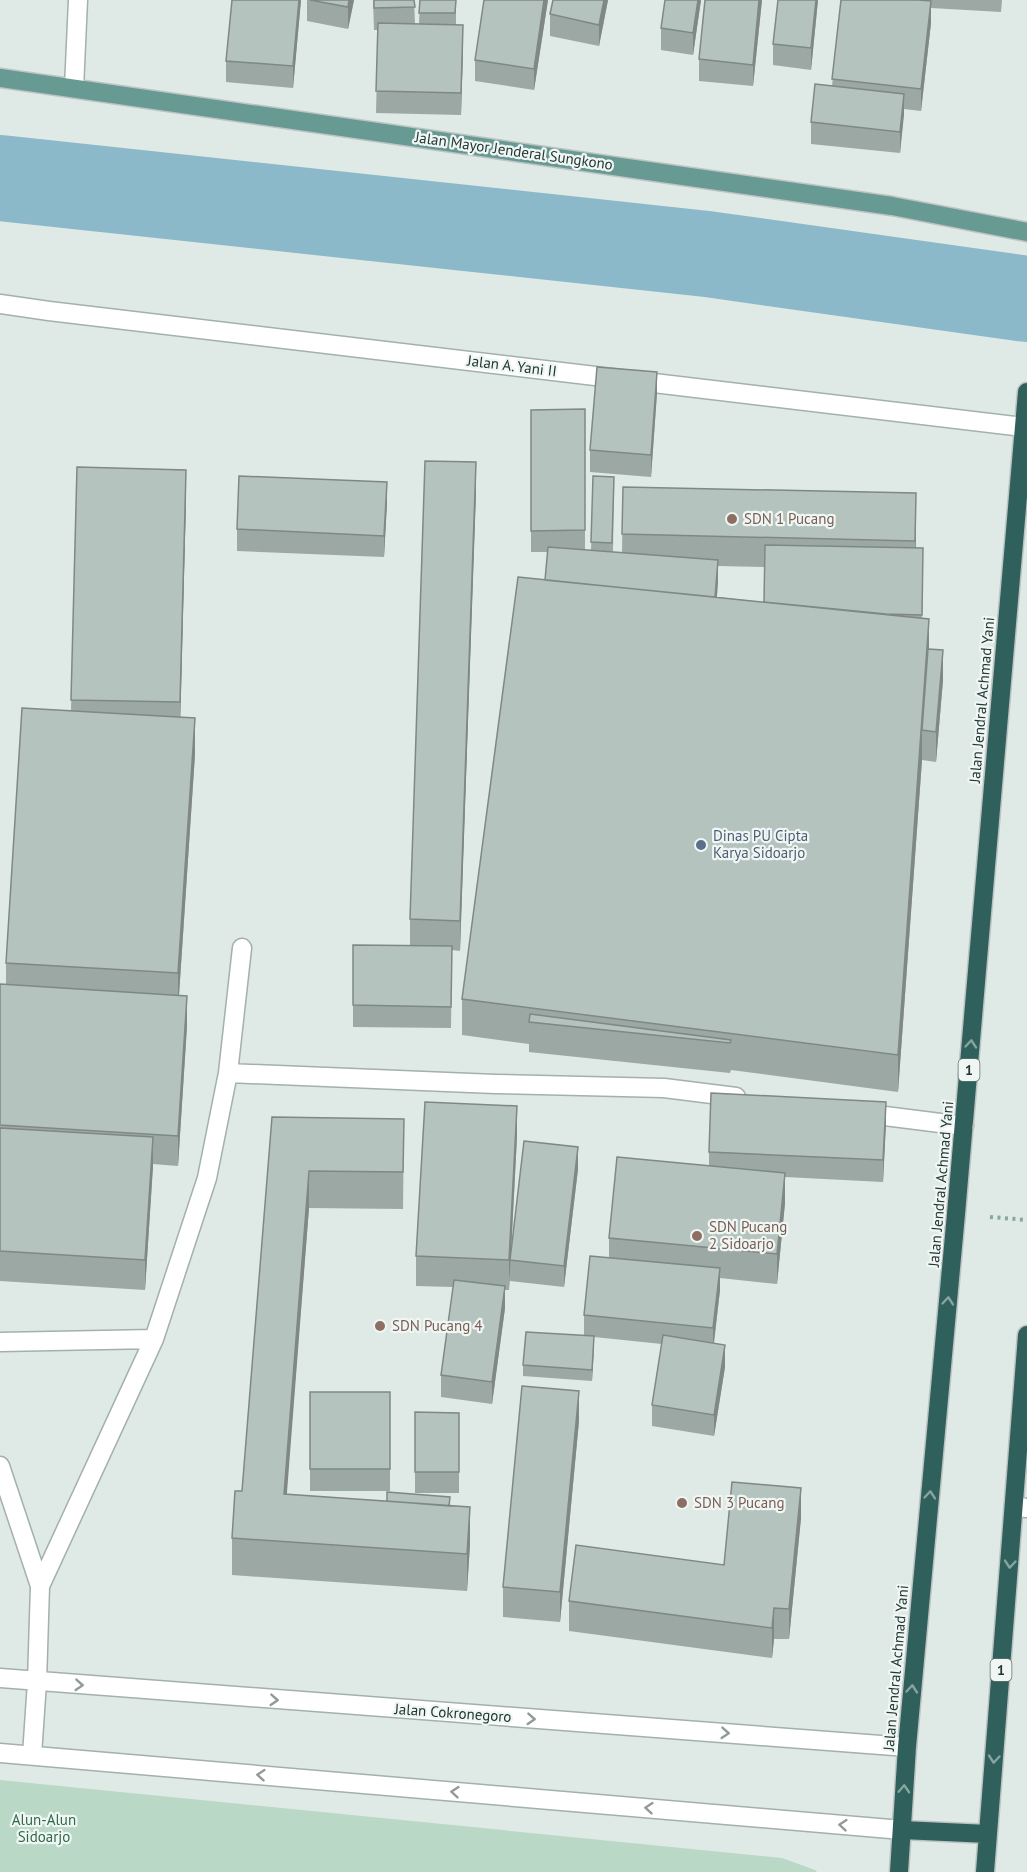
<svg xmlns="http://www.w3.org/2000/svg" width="1027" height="1872" font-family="'PT Sans',sans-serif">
  <rect width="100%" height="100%" fill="#dfe9e5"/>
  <path fill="#b9d8c5" d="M0 1780 782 1858 815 1870 817 1872H0Z"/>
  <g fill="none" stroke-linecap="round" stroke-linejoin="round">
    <path stroke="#8bb9ca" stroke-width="86" d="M0 178 707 254 1027 299"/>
    <g stroke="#a3b0ac" stroke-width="21">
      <path id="minor" d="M74 88 78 0
        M0 304 49 311 1023 427
        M228 1073 242 948
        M861 1113 964 1126
        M0 1342 154 1339
        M0 1466 40 1586 37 1682 32 1755
        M1014 1506 1027 1508
        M40 1586 154 1339 207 1178 228 1073 495 1084 664 1088 736 1097
        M0 1678 907 1747
        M0 1753 902 1830"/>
    </g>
    <g stroke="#bdc3c2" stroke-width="21">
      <path id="major" d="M0 78 892 206 1027 232"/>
    </g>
    <g stroke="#bdc3c2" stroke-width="21">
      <path id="highway" d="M902 1830 988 1834
        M899 1872 907 1747 956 1214 1027 392
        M985 1872 1027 1335"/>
    </g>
    <path stroke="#82aaa2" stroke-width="4" stroke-dasharray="3 4.5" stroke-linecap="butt" d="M990 1217 1027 1220"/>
    <use href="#minor" stroke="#fff" stroke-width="18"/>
    <use href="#major" stroke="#679a93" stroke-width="18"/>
    <use href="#highway" stroke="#30605c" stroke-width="18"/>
  </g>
  <path fill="#9ca8a4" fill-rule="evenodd" d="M301 0 293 88 226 82V61Z
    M307 0H354L348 29 307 21Z
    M373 0H414L415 24H419L420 0H456V25L463 47 461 115 376 113 378 30H374Z
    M484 0H548L534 90 475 81V60Z
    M608 0 599 46 550 36V14Z
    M701 0 693 55 661 50V28Z
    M762 0 753 86 699 81V59Z
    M778 0H818L811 70 773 65V44Z
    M841 0H1002L1001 12 931 8V23L921 111 904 109 900 153 811 144V122L832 86Z
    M657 393 651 477 590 472V450Z
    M585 409V550H591L593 476 614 477 613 552 622 553 623 487 916 523V547L923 578 922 618 929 649 943 680 936 762 922 760 898 1092 731 1070 730 1073 529 1052V1044L462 1035V999L545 580 548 552H531V410ZM718 566 765 567 764 602 717 597Z
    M77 467 186 500 180 717 195 754 179 995 187 1026 178 1166 153 1164 145 1290 0 1281V984H6V963L71 710Z
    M476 492 460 951 452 950 451 1028 353 1027V945H410V919Z
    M387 503 384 557 237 551V529Z
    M272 1117 404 1119 403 1209 309 1208 286 1494 450 1506 470 1544 467 1591 232 1575V1538L242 1491Z
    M886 1123 883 1182 785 1177V1203L777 1284 720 1278V1290L714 1344 725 1367 714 1436 652 1426V1405L662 1344 594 1337 592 1381 523 1376V1365L584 1336V1315L609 1257V1238L709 1165V1152Z
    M517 1136 511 1255 578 1169 564 1287 510 1281V1266L509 1290H505V1308L492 1404 441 1397V1375L453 1287 416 1286V1256Z
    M310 1392H390V1491H310Z
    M415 1412 459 1413V1493H415Z
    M579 1421 560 1622 503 1617V1587Z
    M801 1518 789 1639H774L772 1658 569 1631V1601L724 1565Z"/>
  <path fill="#7f8886" d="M299 0H301L293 88V66Z
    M349 0H354L348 29V7Z
    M544 0H548L534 90V69Z
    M604 0H608L599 46V25Z
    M698 0H701L693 55V33Z
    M759 0H762L753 86V65Z
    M816 0H818L811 70V48Z
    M931 1V23L921 111V89Z
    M463 25V47L461 115V93Z
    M904 94V115L900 153V132Z
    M657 372V393L651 477V455Z
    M476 462V492L460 951V921Z
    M186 470V500L180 732V702Z
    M387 482V503L384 557V536Z
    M916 493V523L915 571V541Z
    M718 560V582L714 634V612Z
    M929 619V655L922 730V760L898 1092V1055Z
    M943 650V680L936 762V732Z
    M195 718V754L178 1010V973Z
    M187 996V1026L178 1166V1136Z
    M886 1102V1123L883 1182V1160Z
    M517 1106V1136L509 1290V1260Z
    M153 1137V1167L145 1290V1260Z
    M578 1147V1169L564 1287V1266Z
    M309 1171V1208L284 1531V1494Z
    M785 1173V1203L777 1284V1254Z
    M720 1268V1290L713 1349V1328Z
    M505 1286V1308L492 1404V1382Z
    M594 1336V1348L592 1381V1370Z
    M725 1345V1367L714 1436V1415Z
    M579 1391V1421L560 1622V1592Z
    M801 1488V1518L789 1639V1609Z
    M470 1507V1544L467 1591V1554Z
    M774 1608V1639L772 1658V1628Z"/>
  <path fill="#b5c3bf" stroke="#7f8886" stroke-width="1.5" d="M232 0H299L293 66 226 61Z
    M310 0H349L348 7Z
    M374 0H414L415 7 374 8Z
    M420 0H456L455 13H419Z
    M484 0H544L534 69 475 60Z
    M553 0H604L599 25 550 14Z
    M665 0H698L693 33 661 28Z
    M705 0H759L753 65 699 59Z
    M778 0H816L811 48 773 44Z
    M841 0H918L931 1 921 89 832 79Z
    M378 23 463 25 461 93 376 91Z
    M815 84 904 94 900 132 811 122Z
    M597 367 657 372 651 455 590 450Z
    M585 409V530L531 531V410Z
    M425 461 476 462 460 921 410 919Z
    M77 467 186 470 180 702 71 700Z
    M239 476 387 482 384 536 237 529Z
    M593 476 614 477 612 543 591 542Z
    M623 487 916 493 915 541 622 534Z
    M765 545 923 548 922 615 886 614 764 602Z
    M548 547 718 560 715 597 545 580Z
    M518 577 929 619 898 1055 462 999Z
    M928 649 943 650 936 732 922 730Z
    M22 708 195 718 178 973 6 963Z
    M353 945 452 946 451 1007 353 1005Z
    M0 984 187 996 178 1136 0 1125Z
    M530 1014 731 1040 730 1043 529 1022Z
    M711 1093 886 1102 883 1160 709 1152Z
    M425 1102 517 1106 509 1260 416 1256Z
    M272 1117 404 1119 403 1172 309 1171 284 1494 470 1507 467 1554 232 1538 235 1491H242Z
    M0 1128 153 1137 145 1260 0 1251Z
    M524 1141 578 1147 564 1266 510 1260Z
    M617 1157 785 1173 777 1254 609 1238Z
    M590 1256 720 1268 713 1328 584 1315Z
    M454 1280 505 1286 492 1382 441 1375Z
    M526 1332 594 1336 592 1370 523 1365Z
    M663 1335 725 1345 714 1415 652 1405Z
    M522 1386 579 1391 560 1592 503 1587Z
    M310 1392H390V1469H310Z
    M415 1412 459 1413V1472H415Z
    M732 1482 801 1488 789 1609 774 1608 772 1628 569 1601 576 1545 724 1565Z
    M387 1492 450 1497 449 1506 387 1501Z"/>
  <defs><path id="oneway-chevron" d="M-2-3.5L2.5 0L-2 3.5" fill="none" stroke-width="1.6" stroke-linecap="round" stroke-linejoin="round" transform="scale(1.5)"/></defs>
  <g stroke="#86a4a0">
    <use href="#oneway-chevron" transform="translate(971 1044) rotate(-85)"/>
    <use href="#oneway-chevron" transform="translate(948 1301) rotate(-85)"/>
    <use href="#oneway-chevron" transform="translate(930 1495) rotate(-85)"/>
    <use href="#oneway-chevron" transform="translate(1010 1564) rotate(95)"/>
    <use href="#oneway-chevron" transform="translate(912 1689) rotate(-85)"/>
    <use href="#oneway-chevron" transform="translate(994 1759) rotate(95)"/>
    <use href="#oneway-chevron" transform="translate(904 1789) rotate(-87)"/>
  </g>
  <g stroke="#909b9a">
    <use href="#oneway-chevron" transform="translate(79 1685) rotate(4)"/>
    <use href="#oneway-chevron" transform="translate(274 1700) rotate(4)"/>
    <use href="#oneway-chevron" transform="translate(531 1719) rotate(4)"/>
    <use href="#oneway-chevron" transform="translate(725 1733) rotate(4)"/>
    <use href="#oneway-chevron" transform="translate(261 1775) rotate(-175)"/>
    <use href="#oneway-chevron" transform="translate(455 1792) rotate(-175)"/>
    <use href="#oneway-chevron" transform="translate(649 1808) rotate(-175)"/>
    <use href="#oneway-chevron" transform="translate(843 1825) rotate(-175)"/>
  </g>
  <g fill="#8d6e63" stroke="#eff6f3" stroke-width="2">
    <circle cx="732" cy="519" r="6"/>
    <circle cx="697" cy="1236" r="6"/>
    <circle cx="380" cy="1326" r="6"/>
    <circle cx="682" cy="1503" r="6"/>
  </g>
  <circle fill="#5c6f8a" stroke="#eff6f3" stroke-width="2" cx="701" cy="845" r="6"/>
  <g text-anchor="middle" stroke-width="4.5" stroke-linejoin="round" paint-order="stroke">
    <g fill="#eff6f3" stroke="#60706d" stroke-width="1.5">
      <rect x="958.5" y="1059" width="21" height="22" rx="4.5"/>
      <rect x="990.5" y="1659" width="21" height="22" rx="4.5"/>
    </g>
    <g font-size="14" font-weight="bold" fill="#223734">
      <text x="969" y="1075">1</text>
      <text x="1001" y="1675">1</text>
    </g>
    <g font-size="15" fill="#223734" stroke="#eff6f3">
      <text transform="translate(514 151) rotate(8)" y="5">Jalan Mayor Jenderal Sungkono</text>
      <text transform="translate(512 366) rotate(7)" y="5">Jalan A. Yani II</text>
      <text transform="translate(982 700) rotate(-85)" y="5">Jalan Jendral Achmad Yani</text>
      <text transform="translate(941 1184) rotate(-85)" y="5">Jalan Jendral Achmad Yani</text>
      <text transform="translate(896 1668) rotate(-85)" y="5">Jalan Jendral Achmad Yani</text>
      <text transform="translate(453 1713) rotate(4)" y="5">Jalan Cokronegoro</text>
    </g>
    <g font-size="15" fill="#785e54" stroke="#eff6f3" text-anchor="start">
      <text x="744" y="524">SDN 1 Pucang</text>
      <text x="709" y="1232">SDN Pucang<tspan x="709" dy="17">2 Sidoarjo</tspan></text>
      <text x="392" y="1331">SDN Pucang 4</text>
      <text x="694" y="1508">SDN 3 Pucang</text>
    </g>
    <g font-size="15" fill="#4e5e75" stroke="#eff6f3" text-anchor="start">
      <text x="713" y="841">Dinas PU Cipta<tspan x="713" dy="17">Karya Sidoarjo</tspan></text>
    </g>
    <g font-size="15" fill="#306a4d" stroke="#eff6f3">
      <text x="44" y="1825">Alun-Alun<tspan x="44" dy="17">Sidoarjo</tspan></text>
    </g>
  </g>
</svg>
